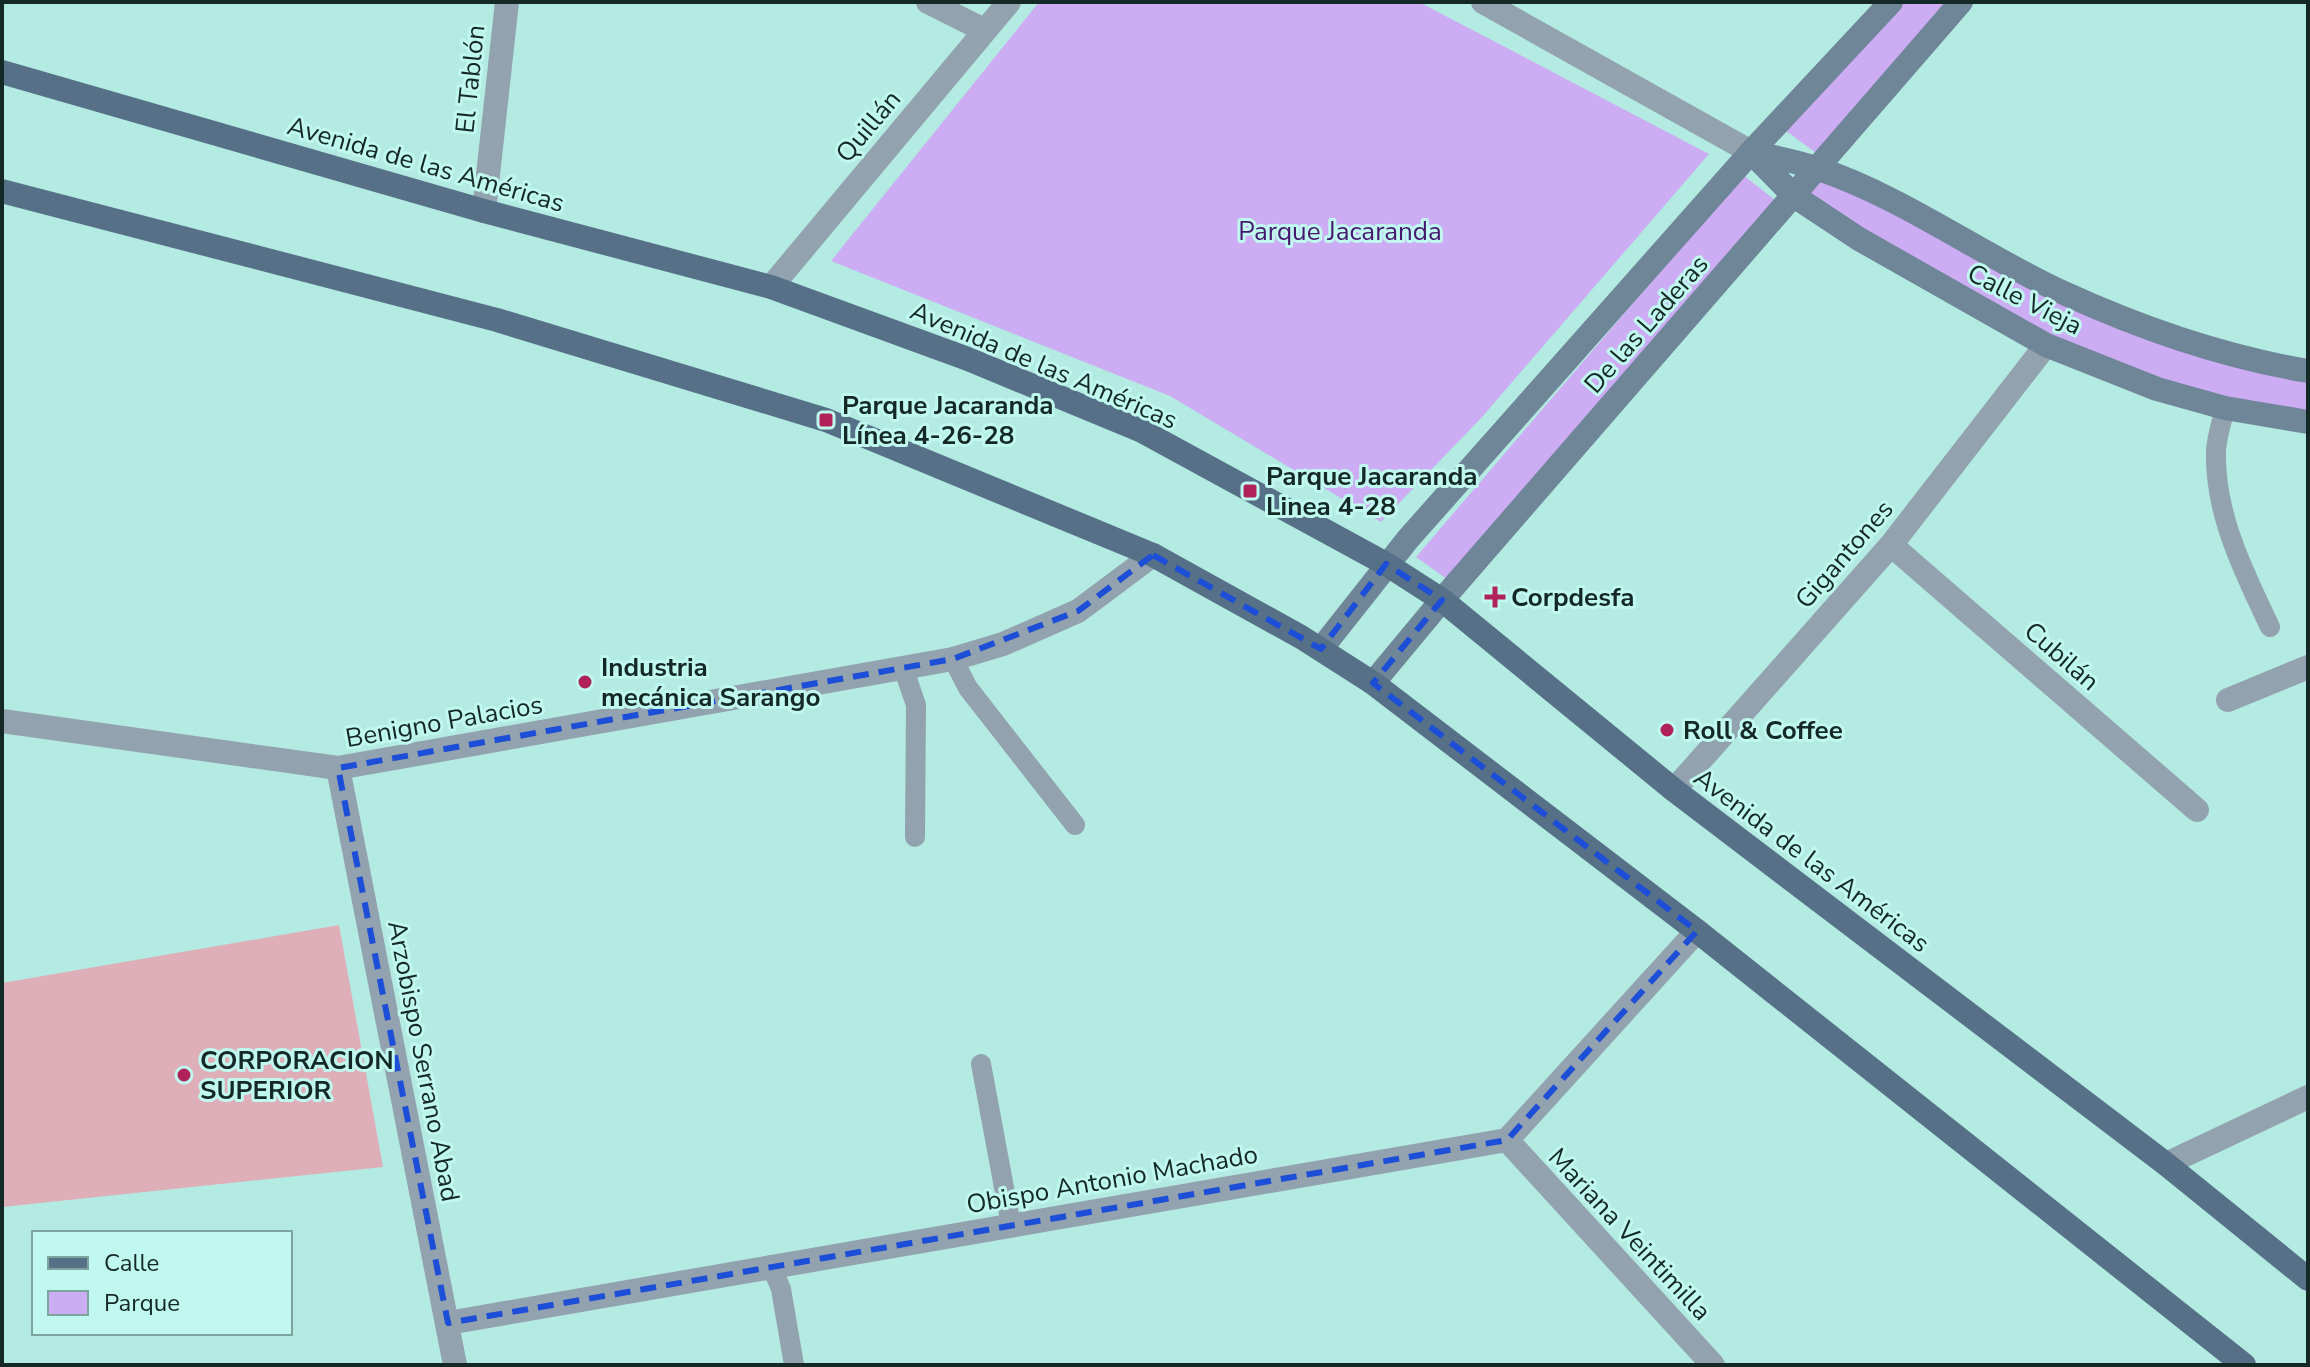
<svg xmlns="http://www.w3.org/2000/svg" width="2310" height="1367" font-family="'Nunito Sans',sans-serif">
  <rect width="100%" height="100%" fill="#b3eae1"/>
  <path fill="#ccadf4" d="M1039 2H1419L1709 154 1482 417 1381 522 1170 396 831 261Z
    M1903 2H1950L1819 155 1786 131Z
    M1818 168 2065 293 2308 371V422L2046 345 1794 196Z
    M1743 175 1775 200 1447 579 1416 557Z"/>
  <path fill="#deaeb9" d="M339 925 383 1167 2 1207V983Z"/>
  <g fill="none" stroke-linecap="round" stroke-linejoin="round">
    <path stroke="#93a2af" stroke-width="20" d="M2225 408C2222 421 2217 436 2216 450 2214 514 2244 572 2270 627
      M953 659 968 688 1075 825
      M904 670 916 705 915 837
      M981 1064 1011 1225
      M771 1265 781 1289 794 1365"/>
    <path stroke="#93a2af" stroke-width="24" d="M928 2 984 30
      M1483 2 1751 152
      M484 211 507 2
      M771 287 1009 2
      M1891 545 2197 810
      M2228 700 2308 667
      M2 721 338 768 953 659 1003 644 1078 611 1153 555
      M338 768 455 1365
      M1674 790 1891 545 2046 345
      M1507 1140 1713 1365
      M2166 1164 2308 1097
      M448 1323 1507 1140 1697 931"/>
    <path stroke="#6f8598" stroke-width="24" d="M1751 152 1794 196 1859 239 2046 345 2157 389 2225 408 2308 422
      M1751 152C1773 157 1795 161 1816 168 1904 197 1982 256 2066 294 2143 329 2224 357 2308 371
      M1321 649 1408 539 1751 152 1891 2
      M1373 683 1442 600 1961 2"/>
    <path stroke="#557087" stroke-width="24" d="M2 72 484 211 771 287 968 359 1142 431 1386 564 1442 600 1674 790 2166 1164 2308 1279
      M2 191 497 320 826 420 1153 555 1301 637 1373 683 1697 931 2244 1365"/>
  </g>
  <path fill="none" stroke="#1d4ed8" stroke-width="6" stroke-dasharray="16 10" stroke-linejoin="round" d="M1153 555 1321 649 1386 564 1442 600 1373 683 1697 931 1507 1140 448 1323 338 768 953 659 1078 611Z"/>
  <g fill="#b02259" stroke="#c0f7ee" stroke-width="3">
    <rect x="818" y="412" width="16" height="16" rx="4"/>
    <rect x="1242" y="483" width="16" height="16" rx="4"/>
    <path d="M1491 585h8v8h8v8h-8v8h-8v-8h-8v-8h8z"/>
    <circle cx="585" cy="682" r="8"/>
    <circle cx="1667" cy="730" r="8"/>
    <circle cx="184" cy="1075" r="8"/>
  </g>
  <g text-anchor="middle" stroke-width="6" stroke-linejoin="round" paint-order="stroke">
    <g font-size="26" fill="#142926" stroke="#c0f7ee">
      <text transform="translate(470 79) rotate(-84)" y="9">El Tablón</text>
      <text transform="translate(868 126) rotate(-50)" y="9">Quillán</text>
      <text transform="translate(426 164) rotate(16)" y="9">Avenida de las Américas</text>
      <text transform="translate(2025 299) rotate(27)" y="9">Calle Vieja</text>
      <text transform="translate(1646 324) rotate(-49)" y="9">De las Laderas</text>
      <text transform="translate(1044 365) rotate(23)" y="9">Avenida de las Américas</text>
      <text transform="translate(1844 554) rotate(-49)" y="9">Gigantones</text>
      <text transform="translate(2062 656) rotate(41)" y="9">Cubilán</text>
      <text transform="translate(444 721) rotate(-10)" y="9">Benigno Palacios</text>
      <text transform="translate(1812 860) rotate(37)" y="9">Avenida de las Américas</text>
      <text transform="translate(424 1061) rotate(79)" y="9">Arzobispo Serrano Abad</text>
      <text transform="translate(1112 1179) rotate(-10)" y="9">Obispo Antonio Machado</text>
      <text transform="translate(1630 1234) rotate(47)" y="9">Mariana Veintimilla</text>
    </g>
    <g font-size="26" fill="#46176f" stroke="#c0f7ee">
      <text x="1340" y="240">Parque Jacaranda</text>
    </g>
    <g font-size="26" font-weight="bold" fill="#142926" stroke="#c0f7ee" text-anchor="start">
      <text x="842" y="414">Parque Jacaranda<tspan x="842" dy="30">Línea 4-26-28</tspan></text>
      <text x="1266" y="485">Parque Jacaranda<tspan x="1266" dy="30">Linea 4-28</tspan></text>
      <text x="1511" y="606">Corpdesfa</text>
      <text x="601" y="676">Industria<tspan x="601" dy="30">mecánica Sarango</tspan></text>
      <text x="1683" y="739">Roll &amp; Coffee</text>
      <text x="200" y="1069">CORPORACION<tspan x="200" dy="30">SUPERIOR</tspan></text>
    </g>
  </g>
  <rect width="2310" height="1367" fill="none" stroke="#142926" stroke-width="8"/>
  <rect x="32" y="1231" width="260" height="104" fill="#c0f7ee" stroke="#7ba59e" stroke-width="2"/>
  <rect x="48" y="1257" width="40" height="12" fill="#557087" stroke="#7ba59e" stroke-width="2"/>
  <text x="104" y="1271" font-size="24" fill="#142926">Calle</text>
  <rect x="48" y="1291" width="40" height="24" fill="#ccadf4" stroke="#7ba59e" stroke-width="2"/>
  <text x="104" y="1311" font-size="24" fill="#142926">Parque</text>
</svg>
